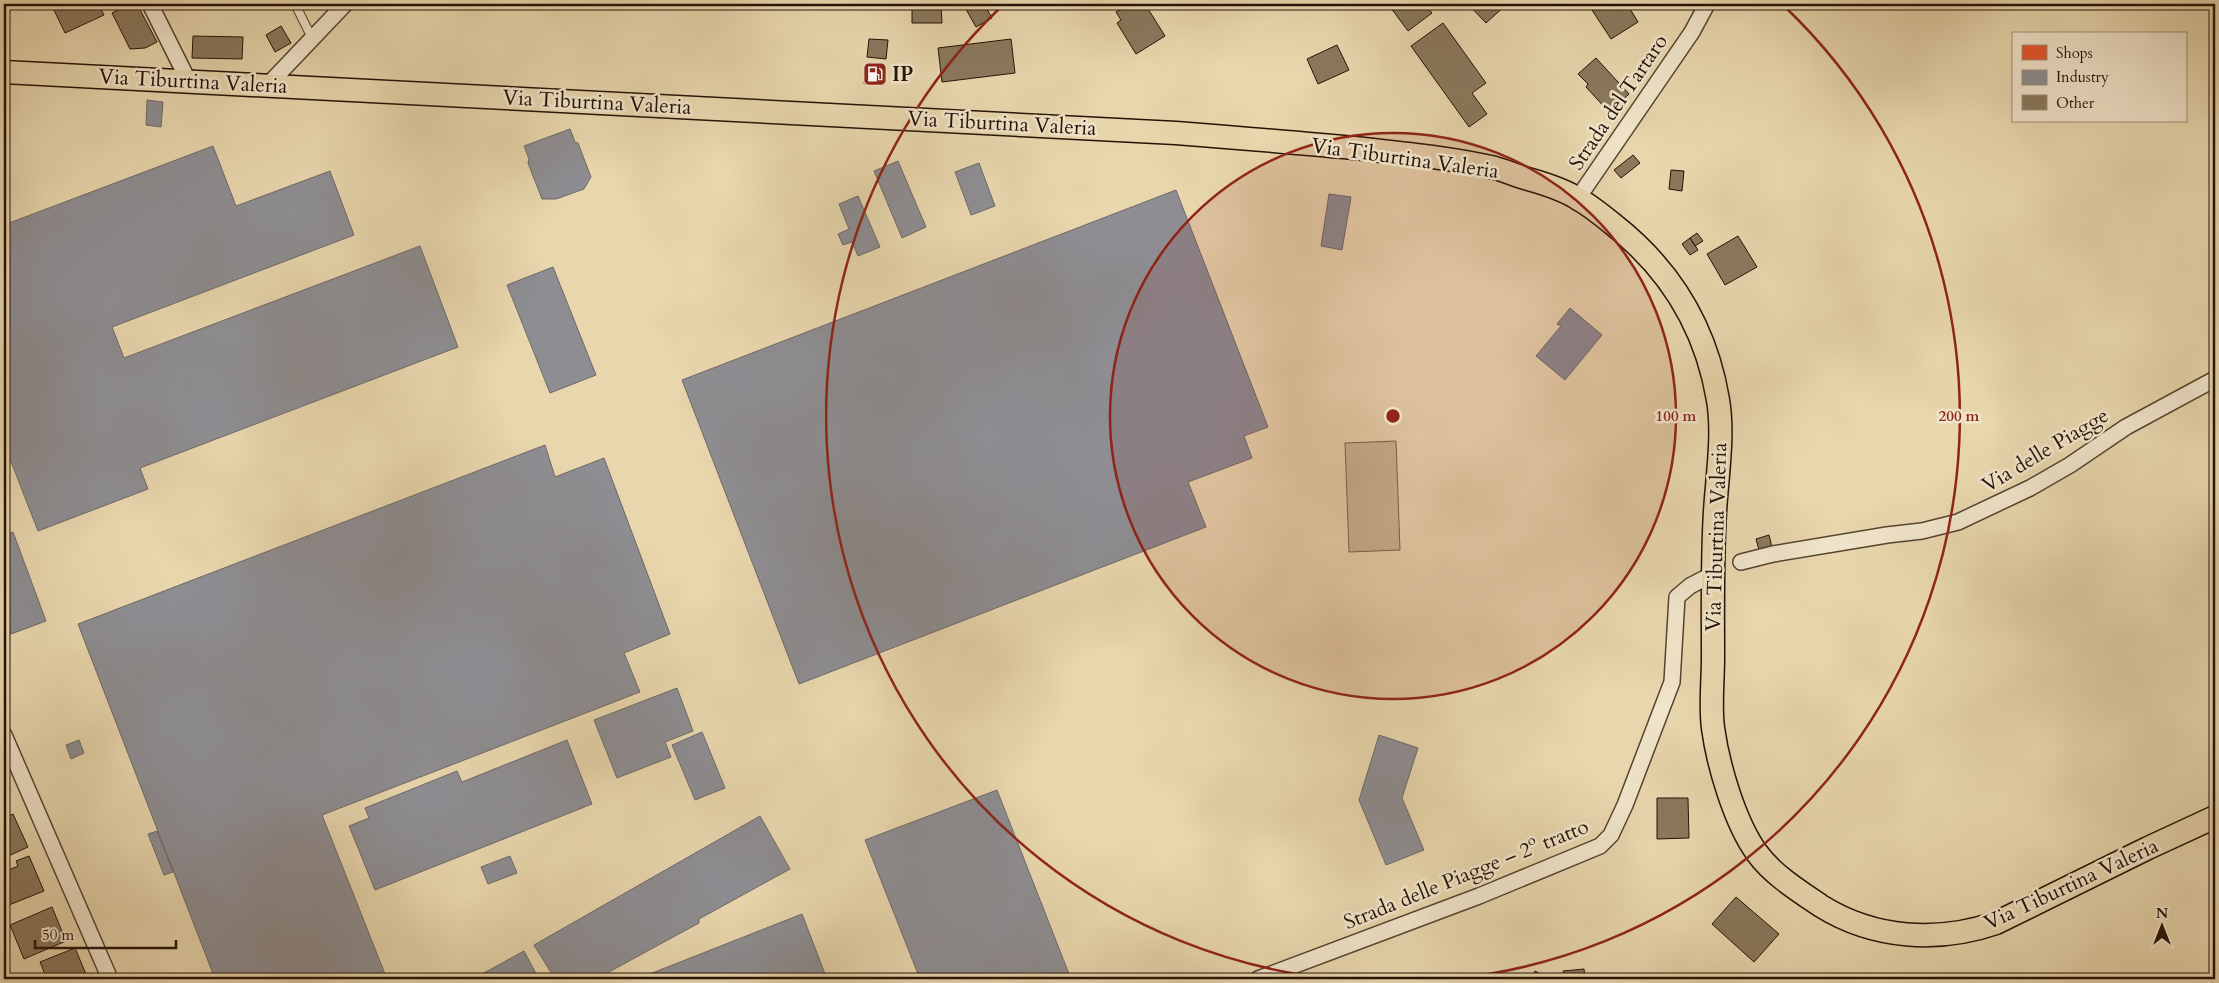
<svg xmlns="http://www.w3.org/2000/svg" width="2219" height="983" font-family="Cardo,serif">
  <rect width="100%" height="100%" fill="#e8d6ad"/>
  <filter id="stains"><feTurbulence type="fractalNoise" baseFrequency=".004" numOctaves="4"/><feColorMatrix values="0 0 0 0 .2 0 0 0 0 .09 0 0 0 0 .02 0 0 0 .5 -.17"/></filter>
  <radialGradient id="worn" r=".72"><stop offset=".6" stop-color="#630" stop-opacity="0"/><stop offset="1" stop-color="#630" stop-opacity=".3"/></radialGradient>
  <path fill="#c7b591" stroke="#76644c" d="M1396 441 1400 550 1349 552 1345 443Z"/>
  <path fill="#e4572e" stroke="#ab4222" d="M865 64 885 65 884 85 864 84Z"/>
  <path fill="#8d8d92" stroke="#6e6868" d="M147 100 163 102 161 127 146 125Z
    M570 129 575 142 578 143 591 177 584 189 556 199H542L528 163 529 159 524 146Z
    M213 146 236 206 330 171 354 235 112 327 124 358 420 246 458 347 140 468 148 489 38 531 5 446 4 447V225Z
    M898 161 926 227 902 238 874 171Z
    M979 163 995 206 971 215 955 172Z
    M1176 190 1268 427 1244 436 1252 458 1188 482 1206 527 799 684 682 380Z
    M1329 194 1351 197 1342 250 1321 246Z
    M858 196 880 247 858 256 852 242 843 245 838 234 849 229 839 204Z
    M553 267 596 375 550 393 507 285Z
    M1570 308 1602 335 1565 380 1536 356 1561 326 1557 324Z
    M545 445 555 477 604 458 670 634 624 653 640 692 322 815 387 979H215L78 624Z
    M13 532 46 621 11 634 4 614V536Z
    M677 688 693 731 665 742 671 757 617 778 594 720Z
    M702 732 725 788 695 800 672 745Z
    M1379 735 1418 748 1402 798 1424 850 1386 865 1359 800Z
    M79 740 84 753 71 759 66 745Z
    M567 740 592 804 375 890 349 826 369 818 365 808 457 771 462 782Z
    M997 790 1071 979H920L865 840Z
    M760 816 790 869 699 919V923L596 979H555L534 945Z
    M157 831 173 872 164 875 148 834Z
    M510 856 517 873 488 884 481 867Z
    M802 914 827 979H637Z
    M524 951 539 979H473Z"/>
  <path fill="#8a785d" stroke="#251206" d="M51 4H98L104 15 65 33Z
    M130 4H137L157 42 145 48 130 49 112 13Z
    M912 4H941L942 23H912Z
    M963 4H984L992 18 976 27Z
    M1130 4 1135 9 1145 4 1165 36 1136 54 1117 23 1121 20 1116 12Z
    M1388 4H1425L1432 13 1408 31Z
    M1468 4H1507L1486 23Z
    M1588 4H1627L1638 22 1611 39Z
    M1443 23 1486 83 1472 93 1487 114 1469 127 1411 46Z
    M281 26 291 43 275 52 266 35Z
    M193 36 243 37 242 59 192 58Z
    M869 39 888 40 886 59 867 57Z
    M1011 39 1015 73 942 82 938 48Z
    M1337 45 1349 70 1318 84 1307 59Z
    M1596 58 1629 94 1609 112 1586 87 1588 84 1578 74Z
    M1633 155 1640 163 1621 178 1614 170Z
    M1671 170 1684 171 1682 191 1669 189Z
    M1697 233 1703 241 1695 246 1690 238Z
    M1738 236 1757 267 1725 285 1707 254Z
    M1690 238 1698 250 1690 255 1682 244Z
    M1769 535 1772 547 1759 550 1756 539Z
    M1657 798H1688L1689 838 1657 839Z
    M13 814 28 847 4 858V818Z
    M29 856 44 891 4 907V872L18 866 16 861Z
    M1736 897 1779 934 1754 962 1712 924Z
    M52 907 66 941 24 959 10 925Z
    M75 948 88 979H47L40 962Z
    M1584 969 1585 979H1531L1535 971 1550 979 1564 977 1563 971Z"/>
  <g fill="none" stroke-linecap="round" stroke-linejoin="round">
    <g stroke="#564330" stroke-width="10">
      <path id="service" d="M295 4 312 38"/>
    </g>
    <g stroke="#564330" stroke-width="18">
      <path id="minor" d="M150 4 189 82
        M268 85 345 4
        M1578 198 1692 32 1707 4
        M1741 562 1773 554 1887 535 1922 531 1958 522 2030 488 2070 465 2126 427 2215 379
        M4 735 110 979
        M1258 979 1479 896 1600 846 1611 835 1625 805 1672 682 1677 597 1690 586 1713 574"/>
    </g>
    <g stroke="#251206" stroke-width="25">
      <path id="primary" d="M4 72 1176 133C1239 138 1301 143 1364 149 1407 154 1452 158 1495 168 1506 171 1517 176 1528 179 1546 184 1565 190 1580 200 1592 207 1603 216 1614 225 1671 270 1706 328 1718 400 1724 435 1717 477 1715 512 1712 561 1713 609 1713 658 1713 681 1710 706 1713 728 1718 765 1735 823 1757 853 1773 875 1799 891 1821 906 1874 939 1938 943 1996 923L2148 848 2215 817"/>
    </g>
    <use href="#service" stroke="#f0e4ca" stroke-width="8"/>
    <use href="#minor" stroke="#f0e4ca" stroke-width="15"/>
    <use href="#primary" stroke="#e8d6ad" stroke-width="22"/>
  </g>
  <circle cx="1393" cy="416" r="283" fill="#8f2418" fill-opacity=".12"/>
  <g fill="none" stroke="#8f2418" stroke-width="2.5">
    <circle cx="1393" cy="416" r="283"/>
    <path d="M1334 979A566 566 0 0 1 1003 5M1783 5A566 566 0 0 1 1452 979"/>
  </g>
  <defs>
    <g id="fuel-square" transform="scale(1.25)"><rect x="-9" y="-9" width="18" height="18" rx="4" fill="#8f2418" stroke="#f0e4ca"/><path d="M-5.5-6h7V0h2V4h1.3V-2.5L3-4.5l.8-.8L6-3V5H2.5V1h-1V6h-7ZM-4.2-4.7v3.2H.2V-4.7Z" fill="#fff"/></g>
  </defs>
  <g fill-rule="evenodd">
    <use href="#fuel-square" x="875" y="74"/>
  </g>
  <g text-anchor="middle" stroke-width="5" stroke-linejoin="round" paint-order="stroke">
    <g font-size="21" font-weight="bold" fill="#251206" stroke="#f0e4ca" text-anchor="start">
      <text x="892" y="81">IP</text>
    </g>
    <g font-size="21" fill="#251206" stroke="#f0e4ca">
      <text transform="translate(193 81) rotate(3)" y="7">Via Tiburtina Valeria</text>
      <text transform="translate(597 102) rotate(3)" y="7">Via Tiburtina Valeria</text>
      <text transform="translate(1618 102) rotate(-56)" y="7">Strada del Tartaro</text>
      <text transform="translate(1002 123) rotate(3)" y="7">Via Tiburtina Valeria</text>
      <text transform="translate(1405 158) rotate(8)" y="7">Via Tiburtina Valeria</text>
      <text transform="translate(2045 450) rotate(-31)" y="7">Via delle Piagge</text>
      <text transform="translate(1716 537) rotate(-88)" y="7">Via Tiburtina Valeria</text>
      <text transform="translate(1466 874) rotate(-22)" y="7">Strada delle Piagge – 2º tratto</text>
      <text transform="translate(2071 884) rotate(-25)" y="7">Via Tiburtina Valeria</text>
    </g>
  </g>
  <circle cx="1393" cy="416" r="8" fill="#8f2418" stroke="#f0e4ca" stroke-width="2.5"/>
  <g font-size="15" text-anchor="middle" font-weight="bold" fill="#8f2418" stroke="#f0e4ca" stroke-width="5" stroke-linejoin="round" paint-order="stroke">
    <text x="1676" y="421">100 m</text>
    <text x="1959" y="421">200 m</text>
  </g>
  <rect width="2219" height="983" fill="none" stroke="#e8d6ad" stroke-width="20"/>
  <rect x="5" y="5" width="2209" height="973" fill="none" stroke="#251206" stroke-width="2.5"/>
  <rect x="10" y="10" width="2199" height="963" fill="none" stroke="#251206"/>
  <rect x="2012" y="32" width="175" height="90" fill="#f0e4ca" stroke="#9f907c"/>
  <rect x="2022" y="45" width="25" height="15" fill="#e4572e" stroke="#9f907c"/>
  <text x="2056" y="58" font-size="15" fill="#251206">Shops</text>
  <rect x="2022" y="70" width="25" height="15" fill="#8d8d92" stroke="#9f907c"/>
  <text x="2056" y="82" font-size="15" fill="#251206">Industry</text>
  <rect x="2022" y="95" width="25" height="15" fill="#8a785d" stroke="#9f907c"/>
  <text x="2056" y="108" font-size="15" fill="#251206">Other</text>
  <g transform="translate(2162 926)" stroke="#f0e4ca" stroke-width="4" paint-order="stroke">
  <path d="M0-4L9 19L0 12L-9 19Z" fill="#251206"/>
  <text y="-8" font-size="14" font-weight="bold" text-anchor="middle" fill="#251206">N</text>
  </g>
  <path d="M35 940v8h141v-8" fill="none" stroke="#251206" stroke-width="2.5"/>
  <text x="42" y="940" font-size="15" fill="#251206" stroke="#f0e4ca" stroke-width="4" paint-order="stroke">50 m</text>
  <rect width="100%" height="100%" filter="url(#stains)"/>
  <rect width="100%" height="100%" fill="url(#worn)"/>
</svg>
